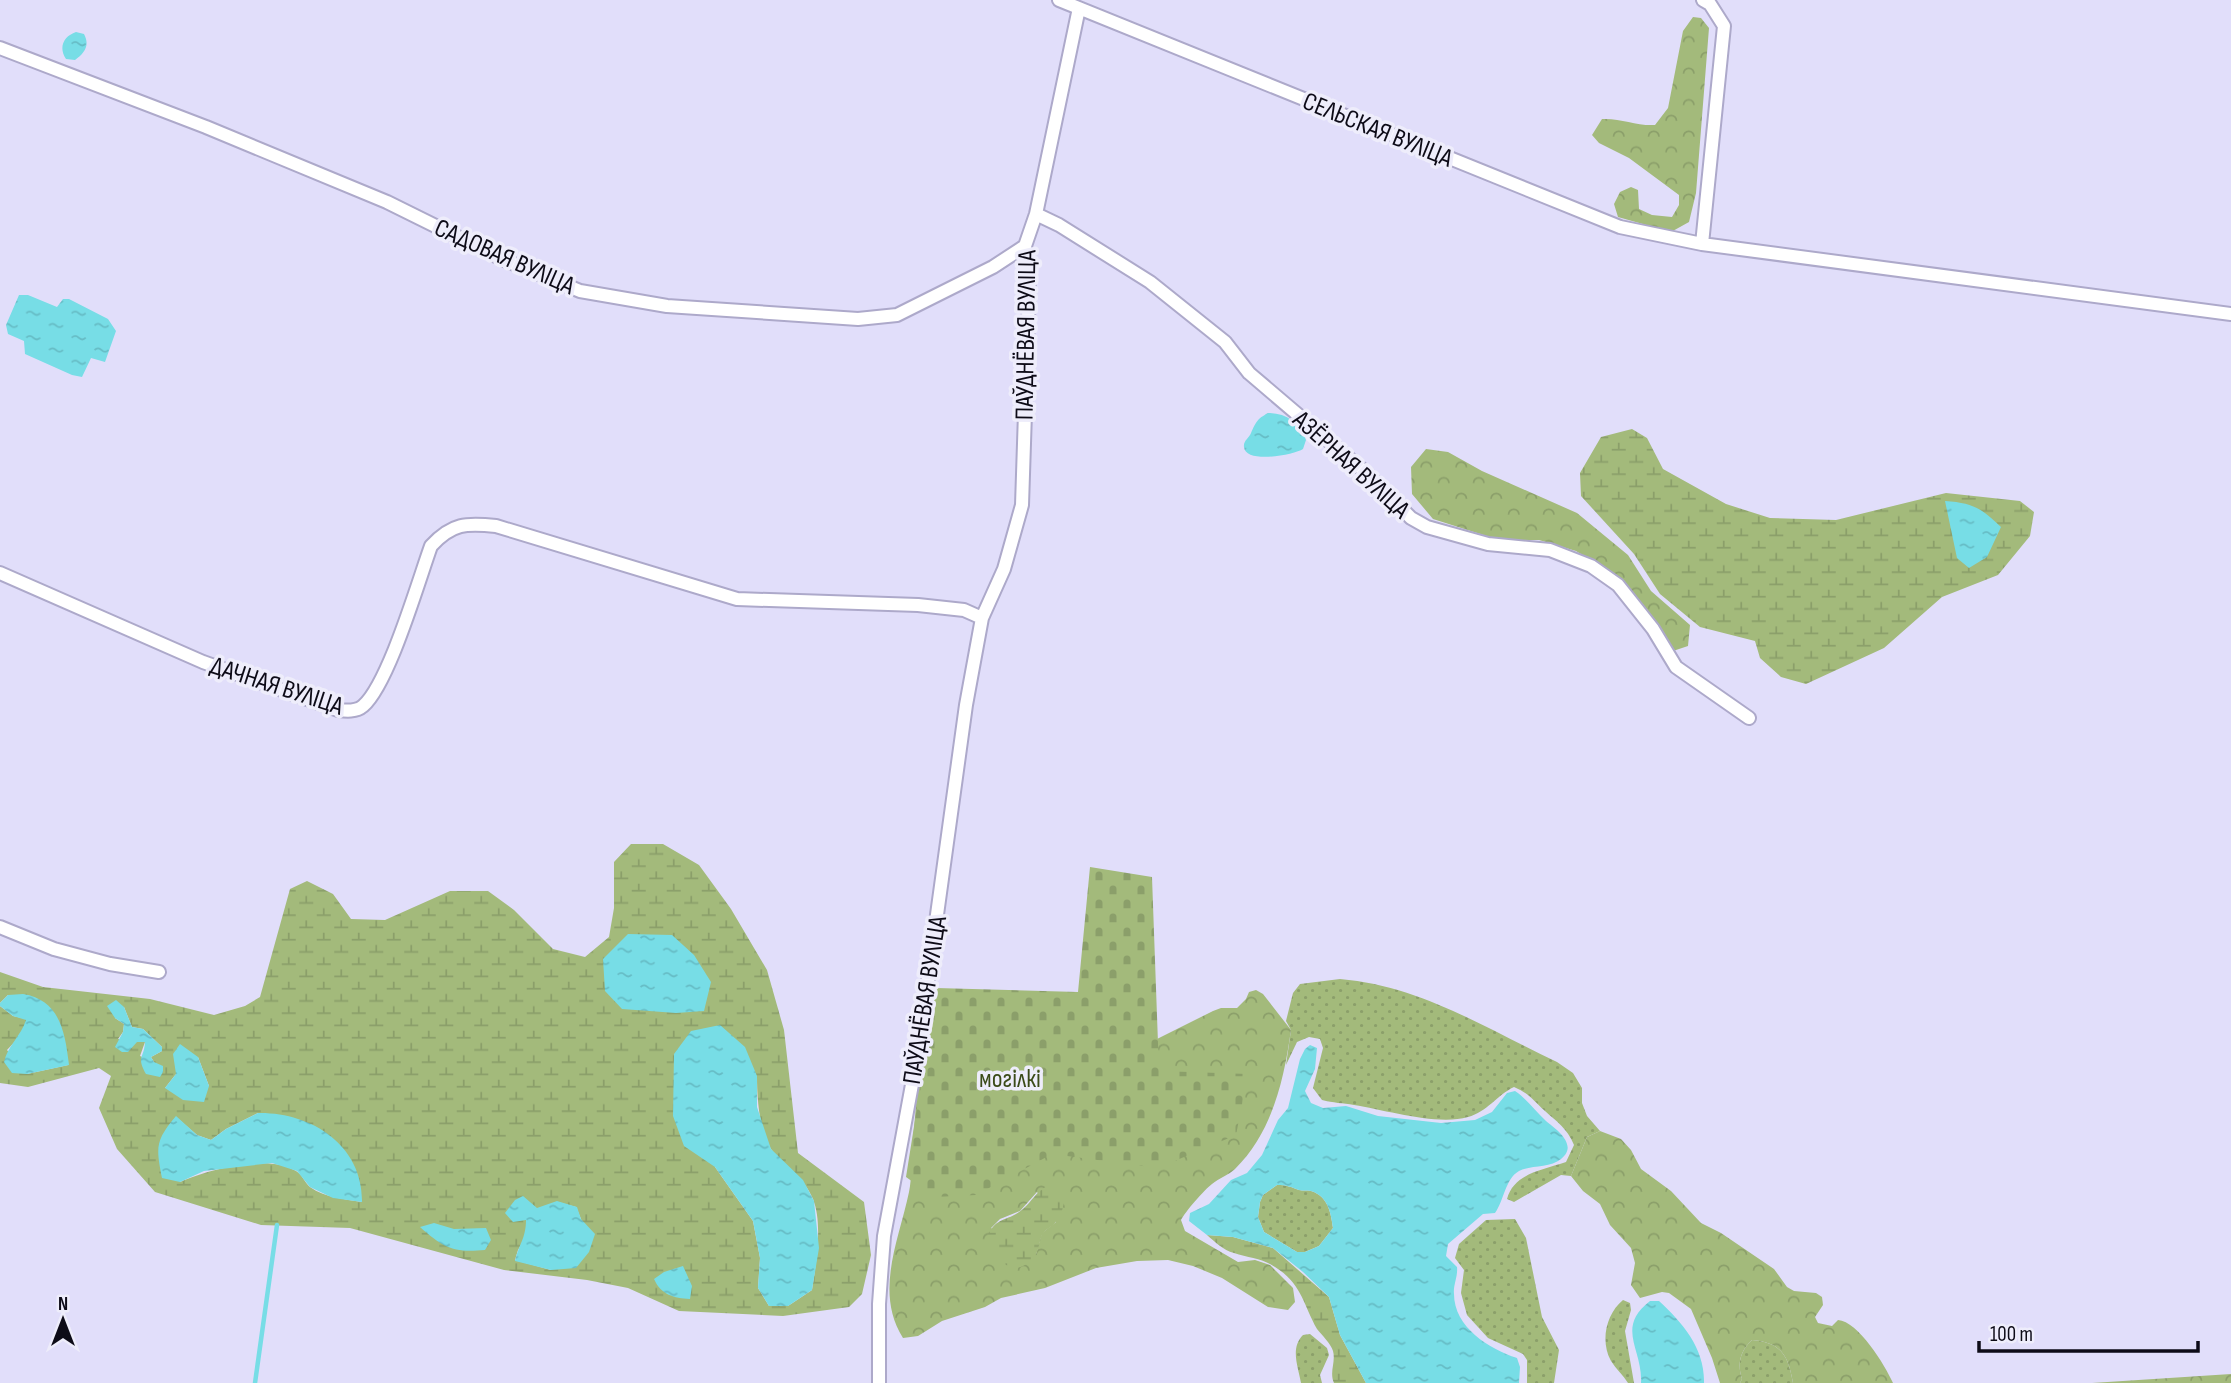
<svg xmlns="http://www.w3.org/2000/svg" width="2231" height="1383" font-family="'Sofia Sans Condensed',sans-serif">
  <defs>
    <pattern id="grass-dots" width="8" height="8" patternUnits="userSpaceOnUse" patternTransform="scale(1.75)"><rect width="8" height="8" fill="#a3ba7b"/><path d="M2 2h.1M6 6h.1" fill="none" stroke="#8b9f6a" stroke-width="1.8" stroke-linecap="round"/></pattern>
    <pattern id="forest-crowns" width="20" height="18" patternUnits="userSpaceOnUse" patternTransform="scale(1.75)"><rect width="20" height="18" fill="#a3ba7b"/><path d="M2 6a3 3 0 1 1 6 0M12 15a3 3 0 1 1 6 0" fill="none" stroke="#8b9f6a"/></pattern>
    <pattern id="wetland-marsh" width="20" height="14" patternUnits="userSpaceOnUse" patternTransform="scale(1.75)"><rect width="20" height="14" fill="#a3ba7b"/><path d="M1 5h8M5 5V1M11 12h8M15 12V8" fill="none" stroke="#8b9f6a"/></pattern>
    <pattern id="cemetery-stones" width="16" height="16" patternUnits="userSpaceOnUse" patternTransform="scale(1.75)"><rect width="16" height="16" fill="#a3ba7b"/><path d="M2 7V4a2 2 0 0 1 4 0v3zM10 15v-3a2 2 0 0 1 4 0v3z" fill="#8b9f6a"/></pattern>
    <pattern id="water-ripples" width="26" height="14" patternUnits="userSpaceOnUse" patternTransform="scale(1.75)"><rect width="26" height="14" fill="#77dde6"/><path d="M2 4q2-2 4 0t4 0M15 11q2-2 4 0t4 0" fill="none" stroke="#66bcc5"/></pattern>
  </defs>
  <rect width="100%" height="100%" fill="#e1defa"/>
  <path fill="url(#grass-dots)" d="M1340 979C1421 986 1485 1028 1557 1062L1573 1073 1582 1088V1103L1587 1116 1600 1131 1587 1137 1571 1176 1561 1175 1514 1202 1507 1199C1514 1173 1543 1170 1566 1162L1574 1145C1567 1128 1557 1122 1545 1111 1532 1099 1530 1094 1514 1087 1497 1095 1487 1112 1468 1117 1437 1126 1386 1110 1354 1105 1343 1103 1333 1103 1322 1100L1313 1088 1323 1048 1320 1039 1309 1037 1297 1042 1286 1065 1291 1030 1286 1021 1293 993 1300 984Z
    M1277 1185C1287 1185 1291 1187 1299 1190 1303 1191 1307 1190 1311 1191 1328 1196 1331 1213 1333 1228L1319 1246 1305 1252H1297L1264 1232 1258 1217 1260 1202 1263 1195Z
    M1515 1219 1526 1238 1542 1317 1559 1350 1554 1383H1527V1360L1523 1354 1488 1338 1467 1315 1461 1293 1464 1270 1455 1258 1459 1244 1486 1220Z
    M1623 1300 1630 1303 1631 1310 1625 1331 1634 1383H1628C1623 1375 1616 1369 1611 1361 1600 1341 1606 1314 1623 1300Z
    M1310 1334 1327 1348 1329 1355 1320 1375 1322 1383H1301C1298 1366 1290 1348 1303 1335Z
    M1752 1340C1782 1343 1788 1355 1793 1383H1740L1742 1379C1737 1364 1740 1351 1752 1340Z"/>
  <path fill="url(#forest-crowns)" fill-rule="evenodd" d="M1693 17 1701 18 1709 28 1696 193 1689 222 1671 232 1618 217 1614 204 1620 192 1631 187 1638 190 1639 209 1652 215 1672 217 1679 205V195L1629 158 1599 143 1592 135 1602 119C1621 118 1636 126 1655 125L1668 108 1683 31Z
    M1426 449 1448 452 1482 471 1577 513 1628 555 1651 591 1690 625 1688 646 1673 651 1607 571 1576 551 1539 540H1499L1433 519 1412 494 1411 467Z
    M1256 990 1263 994 1291 1030C1284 1080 1272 1133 1235 1169 1229 1175 1219 1178 1212 1184 1205 1189 1184 1213 1181 1220L1185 1231 1238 1262 1255 1260 1270 1265 1293 1288 1295 1302 1288 1310 1268 1307 1222 1278 1193 1266 1168 1260 1137 1261 1096 1268 1045 1288 1001 1298 985 1307 942 1321 918 1336 903 1338C874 1292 899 1240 909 1192 912 1178 911 1163 912 1149 915 1120 917 1092 919 1063L925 1048 938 1046 1125 1055 1213 1011 1221 1008H1237L1246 999 1249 992ZM1037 1192 1056 1222 1042 1233 1036 1254 991 1228 1000 1219 1020 1211Z
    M1600 1131 1621 1139 1631 1150 1641 1169 1671 1191 1701 1223 1721 1233 1774 1269 1787 1287 1794 1291 1816 1293 1822 1297 1823 1305 1815 1317 1818 1323 1832 1326 1838 1320C1858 1321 1885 1365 1893 1383H1793C1788 1355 1782 1343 1752 1340 1740 1351 1737 1364 1742 1379L1740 1383H1720L1712 1358 1691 1309 1669 1293 1662 1292 1640 1298 1631 1285 1635 1263 1631 1248 1610 1225 1600 1204 1583 1191 1571 1176 1587 1137Z
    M2231 1374V1383H2092Z"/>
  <path fill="url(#wetland-marsh)" fill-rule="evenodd" d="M1632 429 1647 438 1663 469 1726 504 1770 518 1836 520 1946 493 2020 501 2034 512 2030 536 1998 575 1942 597 1884 648 1806 684 1781 677 1760 658 1755 641 1700 627 1660 594 1634 554 1581 496 1580 473 1601 437Z
    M631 844H663L699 865 731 909 767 970 784 1030 798 1153 864 1202 871 1255 862 1294 849 1307 783 1316 679 1311 628 1288 587 1280 504 1270 350 1228 261 1225 155 1192 117 1149 99 1108 111 1076 99 1068 28 1087 0 1083V1006L13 1016 27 1019 22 1034 7 1050 27 1074 68 1065 8 995 0 1003V972L43 987 150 999 214 1015 245 1006 260 997 290 889 307 881 333 894 351 919 385 920 450 891H488L514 910 553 949 585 957 609 937 614 908V862ZM124 1007 132 1027 143 1029 162 1047V1051L151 1057 154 1062 140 1056 145 1042 118 1039 123 1032 124 1024 115 1018ZM198 1057 209 1086 165 1088 176 1074ZM757 1076C757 1097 759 1131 771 1149 784 1168 803 1175 813 1199 823 1224 816 1264 812 1290L788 1306H769L758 1288 760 1258 753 1221 715 1167ZM258 1113 362 1202C345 1199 325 1198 310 1187 305 1183 302 1174 296 1171 268 1153 208 1170 180 1182L176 1117 197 1135 211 1140 226 1129ZM557 1202 576 1207 581 1219 551 1270 515 1260 518 1250 526 1236V1220L531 1204 537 1209Z
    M1047 1186 1058 1187 1065 1194C1064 1205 1062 1216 1054 1224 1050 1228 1044 1230 1042 1235 1039 1242 1039 1250 1035 1256 1015 1281 996 1261 986 1240 995 1215 1007 1223 1023 1209 1032 1201 1036 1192 1047 1186Z
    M1207 1235 1233 1237 1273 1248 1329 1297 1340 1335 1366 1383H1334C1329 1372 1336 1362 1333 1351 1331 1344 1322 1335 1317 1329 1303 1304 1302 1284 1275 1267 1262 1258 1248 1258 1234 1253 1223 1250 1215 1242 1207 1235Z"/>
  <path fill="url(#cemetery-stones)" d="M1090 867 1152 877 1159 1071 1248 1074 1236 1135 1158 1168 1052 1154 976 1195 934 1197 906 1177 936 988 1078 992Z"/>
  <path fill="url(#water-ripples)" fill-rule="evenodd" d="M76 32 84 34C90 45 85 53 75 60L66 59C58 47 64 36 76 32Z
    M19 295H28L57 307 63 299H69L108 319 116 331 105 362 91 358 82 377 72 375 25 354 24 341 8 334 6 325Z
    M1268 413C1286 413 1299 422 1306 440L1303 449C1294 455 1245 464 1244 447 1243 441 1249 438 1251 433 1256 422 1257 419 1268 413Z
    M1945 501C1973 503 1981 508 2001 527L1987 557 1969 568 1957 558Z
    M628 934 672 935 694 955 711 982 704 1011 676 1013 622 1009 605 991 603 959Z
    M23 994C60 1000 65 1032 69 1065L27 1074 12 1073 4 1062C8 1045 21 1036 26 1020L13 1016 0 1006V1003L8 995Z
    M116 1000 124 1007 132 1027 143 1029 162 1047V1051L151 1057 154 1062 163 1066V1072L160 1077 146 1074C136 1056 144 1059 145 1042H137L128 1052H122L115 1047 123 1032 124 1024 115 1018 107 1006Z
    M720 1025 745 1047 757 1076V1107L771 1149 803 1180 814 1201 819 1248 812 1290 788 1306H769L758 1288 760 1258 753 1221 715 1167 684 1146 673 1116 674 1054 691 1031Z
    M180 1044 198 1057 209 1086 204 1102 183 1100 165 1088 176 1074 173 1054Z
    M1310 1045 1317 1048 1315 1069 1305 1091 1311 1103 1323 1108 1346 1106 1378 1116 1441 1123 1475 1120 1492 1112 1507 1093 1515 1091C1527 1099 1535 1111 1546 1121 1556 1129 1579 1145 1561 1159 1550 1168 1531 1165 1519 1171 1505 1179 1504 1201 1495 1213L1483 1214 1448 1244 1446 1256 1457 1267C1458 1277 1453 1285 1454 1294 1454 1327 1489 1349 1517 1358L1520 1367 1519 1383H1366L1340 1335 1329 1297 1303 1272 1273 1248 1233 1237 1207 1235 1189 1221 1190 1213 1209 1204 1231 1180 1247 1173 1262 1155 1278 1120 1288 1108 1300 1059 1305 1049ZM1277 1185C1287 1185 1291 1187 1299 1190 1303 1191 1307 1190 1311 1191 1328 1196 1331 1213 1333 1228L1319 1246 1305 1252H1297L1264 1232 1258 1217 1260 1202 1263 1195Z
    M258 1113C311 1112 363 1145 362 1202L333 1198 310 1187 297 1171 272 1163 204 1171 180 1182 162 1178C156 1147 155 1141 176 1116L197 1135 211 1140 226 1129Z
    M523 1196 537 1208 557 1201 577 1207 581 1219 595 1234 589 1252 576 1268 551 1270 515 1261C519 1244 526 1238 526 1220L513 1222 505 1213 515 1200Z
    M434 1223 454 1229 486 1228 491 1240 485 1250C453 1253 444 1248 420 1227Z
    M683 1266 692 1286 690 1299C674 1298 661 1295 654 1279L664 1272Z
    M1650 1301H1659C1683 1323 1705 1349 1704 1383H1641C1643 1349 1615 1328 1650 1301Z"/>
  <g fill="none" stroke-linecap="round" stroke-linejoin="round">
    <path stroke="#77dde6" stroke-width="4.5" d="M255 1383 277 1225"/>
    <g stroke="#ada9ca" stroke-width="16">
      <path id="street" d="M1059 0 1620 227 1702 244 2231 314
        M0 48 206 127 387 202 502 259 580 291 667 306 858 319 897 315 993 267 1025 246
        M1036 214 1059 225 1150 282 1225 342 1249 373 1364 471 1411 518 1427 527 1488 544 1550 550 1591 566 1618 585 1653 629 1676 667 1749 718
        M1702 244 1724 26 1710 4 1703 0
        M0 573 203 662 338 710C346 711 356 712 363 706 389 683 418 582 431 546 452 523 466 523 496 526L737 599 918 605 964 610 982 618
        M0 927 54 949 110 964 159 972
        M879 1383V1304L884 1236 918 1052 966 705 982 618 1004 569 1022 505 1029 289 1025 246 1036 214 1079 8"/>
    </g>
    <use href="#street" stroke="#fff" stroke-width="12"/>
  </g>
  <g text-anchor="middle" stroke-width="7" stroke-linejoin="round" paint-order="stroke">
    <g font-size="26" fill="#0d0b17" stroke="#eeedfb">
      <text transform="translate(1378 129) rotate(22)" y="9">СЕЛЬСКАЯ ВУЛІЦА</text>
      <text transform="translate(505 256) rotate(24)" y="9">САДОВАЯ ВУЛІЦА</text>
      <text transform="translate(1025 335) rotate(-89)" y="9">ПАЎДНЁВАЯ ВУЛІЦА</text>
      <text transform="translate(1352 464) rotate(42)" y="9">АЗЁРНАЯ ВУЛІЦА</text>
      <text transform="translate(277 685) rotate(18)" y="9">ДАЧНАЯ ВУЛІЦА</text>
      <text transform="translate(924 1000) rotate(-81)" y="9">ПАЎДНЁВАЯ ВУЛІЦА</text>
    </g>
    <g font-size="26" fill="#3b4b19" stroke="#eeedfb">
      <text x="1010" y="1087">могілкі</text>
    </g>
  </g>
  <g transform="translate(63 1320)" stroke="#eeedfb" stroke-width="5" paint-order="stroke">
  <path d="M0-5L12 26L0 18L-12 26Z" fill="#0d0b17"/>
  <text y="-10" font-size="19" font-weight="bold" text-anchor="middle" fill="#0d0b17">N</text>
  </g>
  <path d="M1979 1341v10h219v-10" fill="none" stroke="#0d0b17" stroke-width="3.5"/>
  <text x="1990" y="1341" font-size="21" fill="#0d0b17" stroke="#eeedfb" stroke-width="5" paint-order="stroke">100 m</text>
</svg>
